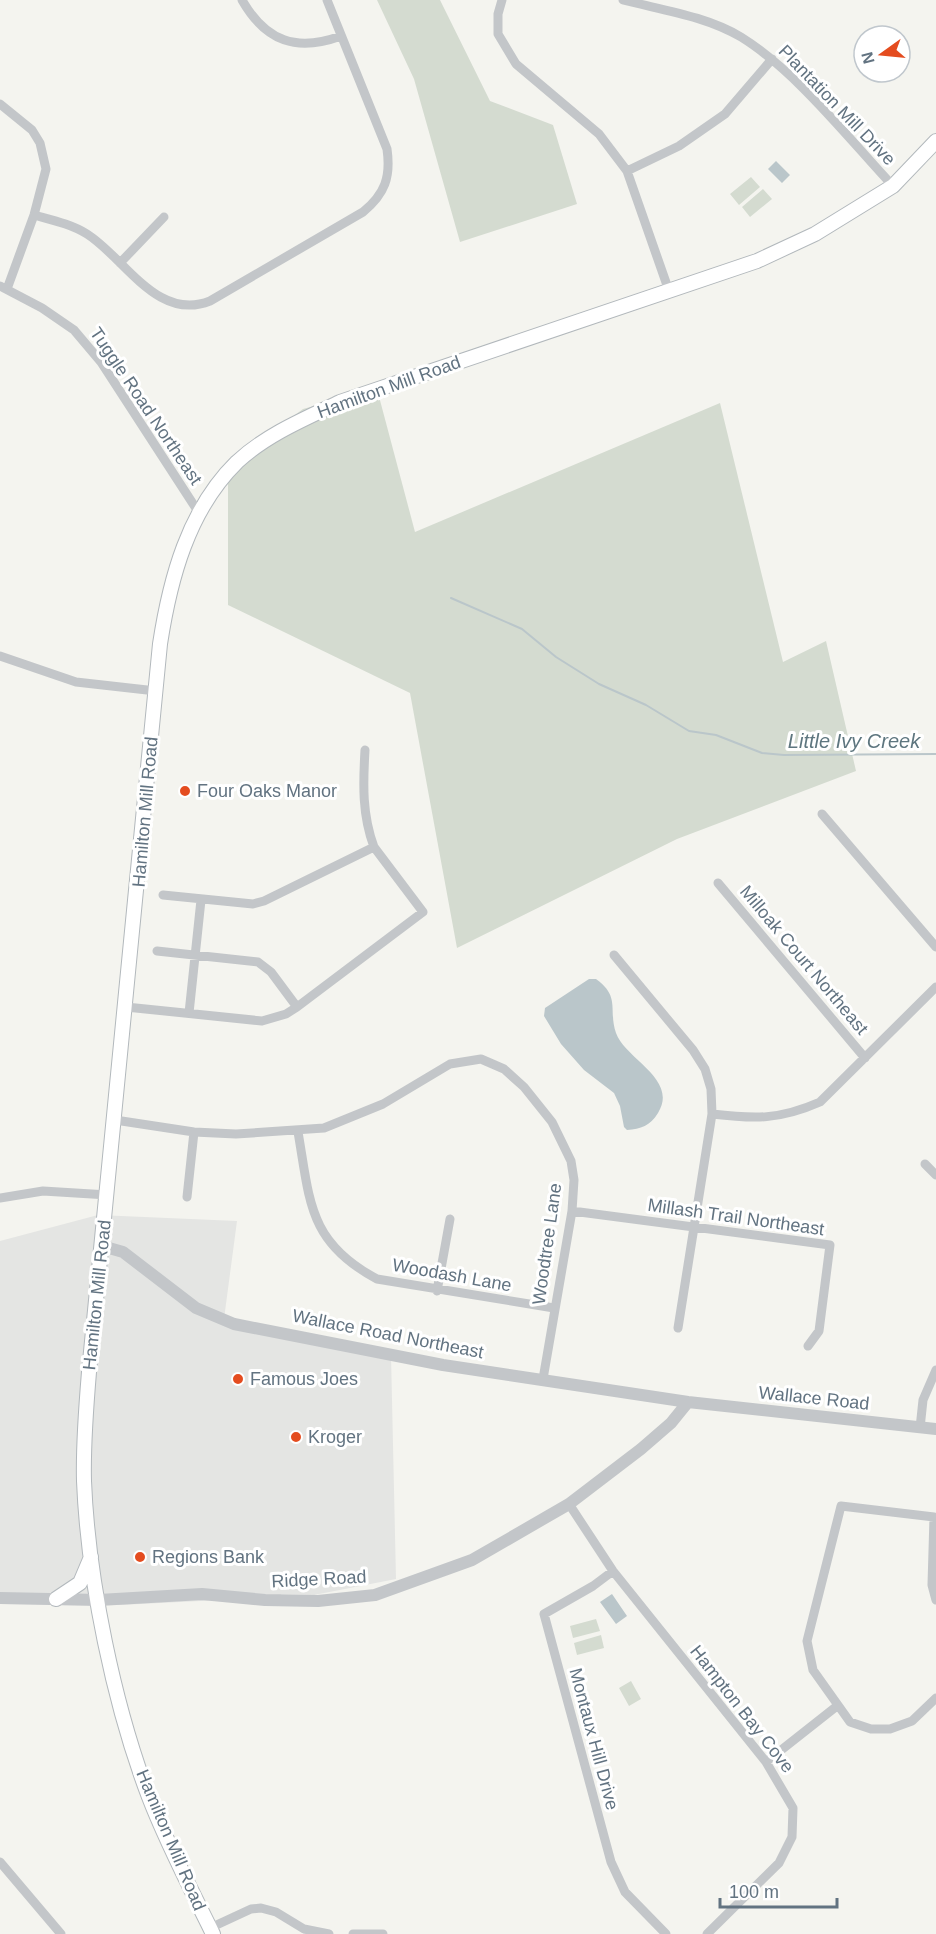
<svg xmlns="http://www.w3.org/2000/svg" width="936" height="1934" font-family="Arial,sans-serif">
  <rect width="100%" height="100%" fill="#f4f4ef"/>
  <path fill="#e4e5e3" d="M98 1215 237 1221 224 1319 391 1355 396 1579 314 1595 281 1594 282 1597 120 1605 0 1604V1241Z"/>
  <path fill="#d4dbd0" d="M377 0H440L490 101 553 125 577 204 460 242 414 79Z
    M751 177 760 187 739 205 730 194Z
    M763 189 772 199 750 217 742 207Z
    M377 389 415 532 720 403 783 662 826 641 856 771 677 839 457 948 410 693 228 605V465L303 409Z
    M596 1619 600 1631 573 1638 570 1626Z
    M601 1635 604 1648 577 1655 574 1643Z
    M631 1681 641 1699 629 1706 619 1688Z"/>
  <path fill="#bac6ca" d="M776 161 790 175 782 183 768 169Z
    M589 979H596C621 997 608 1010 616 1033 625 1059 679 1079 658 1113 650 1126 641 1129 627 1130L624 1127 620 1106 614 1093 584 1070 561 1044 544 1016 545 1008Z
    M612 1594 627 1616 616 1624 600 1602Z"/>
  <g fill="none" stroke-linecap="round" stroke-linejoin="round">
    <path stroke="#bac6ca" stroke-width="2" d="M451 598 522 629 556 657 599 684 646 705 689 731 716 735 762 753 784 755 936 754"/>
    <g stroke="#b2b8bc" stroke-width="16">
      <path id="secondary" d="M56 1599 80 1583 91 1557
        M213 1934C191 1889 167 1844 149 1797 114 1705 88 1580 84 1481 83 1445 86 1408 89 1372L160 644C170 579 188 510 237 462 266 435 304 419 340 402L757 261 815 234 893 186 936 141"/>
    </g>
    <path stroke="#c3c6c9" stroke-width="9" d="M242 0C266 42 297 52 341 36
      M502 0 498 14V34L516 64 599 134 627 171 669 291
      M623 0C662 10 706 16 741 37 796 71 849 139 893 186
      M0 104 32 130 40 143 46 169 34 215 7 289
      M627 171 679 146 725 114 772 59
      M34 215C52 220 71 224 87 234 125 258 157 322 210 301L363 212C385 194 391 177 387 149L327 0
      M120 263 164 217
      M0 286 42 308 74 330 101 362 199 513
      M0 656 76 682 156 691
      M822 814 936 947
      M718 883 865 1058
      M163 895 253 904 264 901 374 847
      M157 951 258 962 271 972 297 1007
      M614 955 693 1050 705 1069 711 1089 712 1114 678 1328
      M126 1007 262 1021 286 1014 297 1007 423 912 374 847C362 815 363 784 365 750
      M189 1013 201 900
      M712 1114C755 1119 779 1120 820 1102L936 987
      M115 1120 194 1132 236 1134 324 1128 383 1104 450 1064 481 1059 504 1069 524 1087 552 1122 571 1161 574 1180 572 1211 543 1379
      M298 1132C310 1201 308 1242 377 1279L554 1308
      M925 1164 936 1175
      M187 1197 194 1132
      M0 1198 43 1191 108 1195
      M572 1211 830 1245 819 1331 808 1346
      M437 1291 450 1219
      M920 1428 923 1400 936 1370
      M569 1504 613 1571 766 1762 793 1808 792 1837 779 1863 707 1934
      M613 1571 593 1586 544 1614 611 1862 625 1892 666 1934
      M936 1600 932 1585 934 1517 841 1506 807 1641 813 1670 850 1722 871 1729H890L912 1721 936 1698
      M766 1762 837 1706
      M0 1862 61 1934
      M210 1928 251 1909 261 1908 276 1912 304 1929 329 1934
      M353 1934H383"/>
    <path stroke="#c3c6c9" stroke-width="12" d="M102 1246 123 1252 196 1308 234 1324 443 1365 688 1402 936 1429
      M0 1598 99 1600 202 1594 265 1600 318 1601 375 1595 472 1560 569 1504 641 1449 671 1423 688 1402"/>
    <use href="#secondary" stroke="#fff" stroke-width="14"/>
  </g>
  <g fill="#e44c1f" stroke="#fff" stroke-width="2">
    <circle cx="185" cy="791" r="6"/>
    <circle cx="238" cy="1379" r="6"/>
    <circle cx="296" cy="1437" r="6"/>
    <circle cx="140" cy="1557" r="6"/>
  </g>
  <g text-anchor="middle" stroke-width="6" stroke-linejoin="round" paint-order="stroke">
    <g font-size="18" fill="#627381" stroke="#fff">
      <text transform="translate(837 105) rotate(46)" y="6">Plantation Mill Drive</text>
      <text transform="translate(389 387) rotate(-20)" y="6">Hamilton Mill Road</text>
      <text transform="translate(146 406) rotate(56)" y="6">Tuggle Road Northeast</text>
      <text transform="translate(145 812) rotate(-85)" y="6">Hamilton Mill Road</text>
      <text transform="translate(804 960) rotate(50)" y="6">Milloak Court Northeast</text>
      <text transform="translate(736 1217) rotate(8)" y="6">Millash Trail Northeast</text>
      <text transform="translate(547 1244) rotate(-82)" y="6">Woodtree Lane</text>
      <text transform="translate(452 1275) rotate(10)" y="6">Woodash Lane</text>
      <text transform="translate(97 1295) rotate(-84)" y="6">Hamilton Mill Road</text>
      <text transform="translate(388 1334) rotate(11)" y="6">Wallace Road Northeast</text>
      <text transform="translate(814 1398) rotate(6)" y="6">Wallace Road</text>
      <text transform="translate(319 1579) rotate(-3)" y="6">Ridge Road</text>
      <text transform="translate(742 1709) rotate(52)" y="6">Hampton Bay Cove</text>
      <text transform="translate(594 1739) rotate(75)" y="6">Montaux Hill Drive</text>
      <text transform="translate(171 1840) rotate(67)" y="6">Hamilton Mill Road</text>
    </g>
    <g font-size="18" fill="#627381" stroke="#fff" text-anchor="start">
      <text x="197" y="797">Four Oaks Manor</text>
      <text x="250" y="1385">Famous Joes</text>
      <text x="308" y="1443">Kroger</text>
      <text x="152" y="1563">Regions Bank</text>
    </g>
    <g font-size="20" font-style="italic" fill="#5e767f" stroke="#fff">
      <text x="854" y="748">Little Ivy Creek</text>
    </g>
  </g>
  <g transform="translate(882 54) rotate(255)"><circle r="28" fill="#ffffff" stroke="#c0c7cd" stroke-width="1.5"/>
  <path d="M0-4.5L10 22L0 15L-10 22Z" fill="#e44c1f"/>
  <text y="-9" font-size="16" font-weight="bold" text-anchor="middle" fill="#627381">N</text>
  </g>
  <path d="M720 1898v9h117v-9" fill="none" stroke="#627381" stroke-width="3"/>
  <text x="729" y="1898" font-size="18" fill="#627381" stroke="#ffffff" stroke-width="4.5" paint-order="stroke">100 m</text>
</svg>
